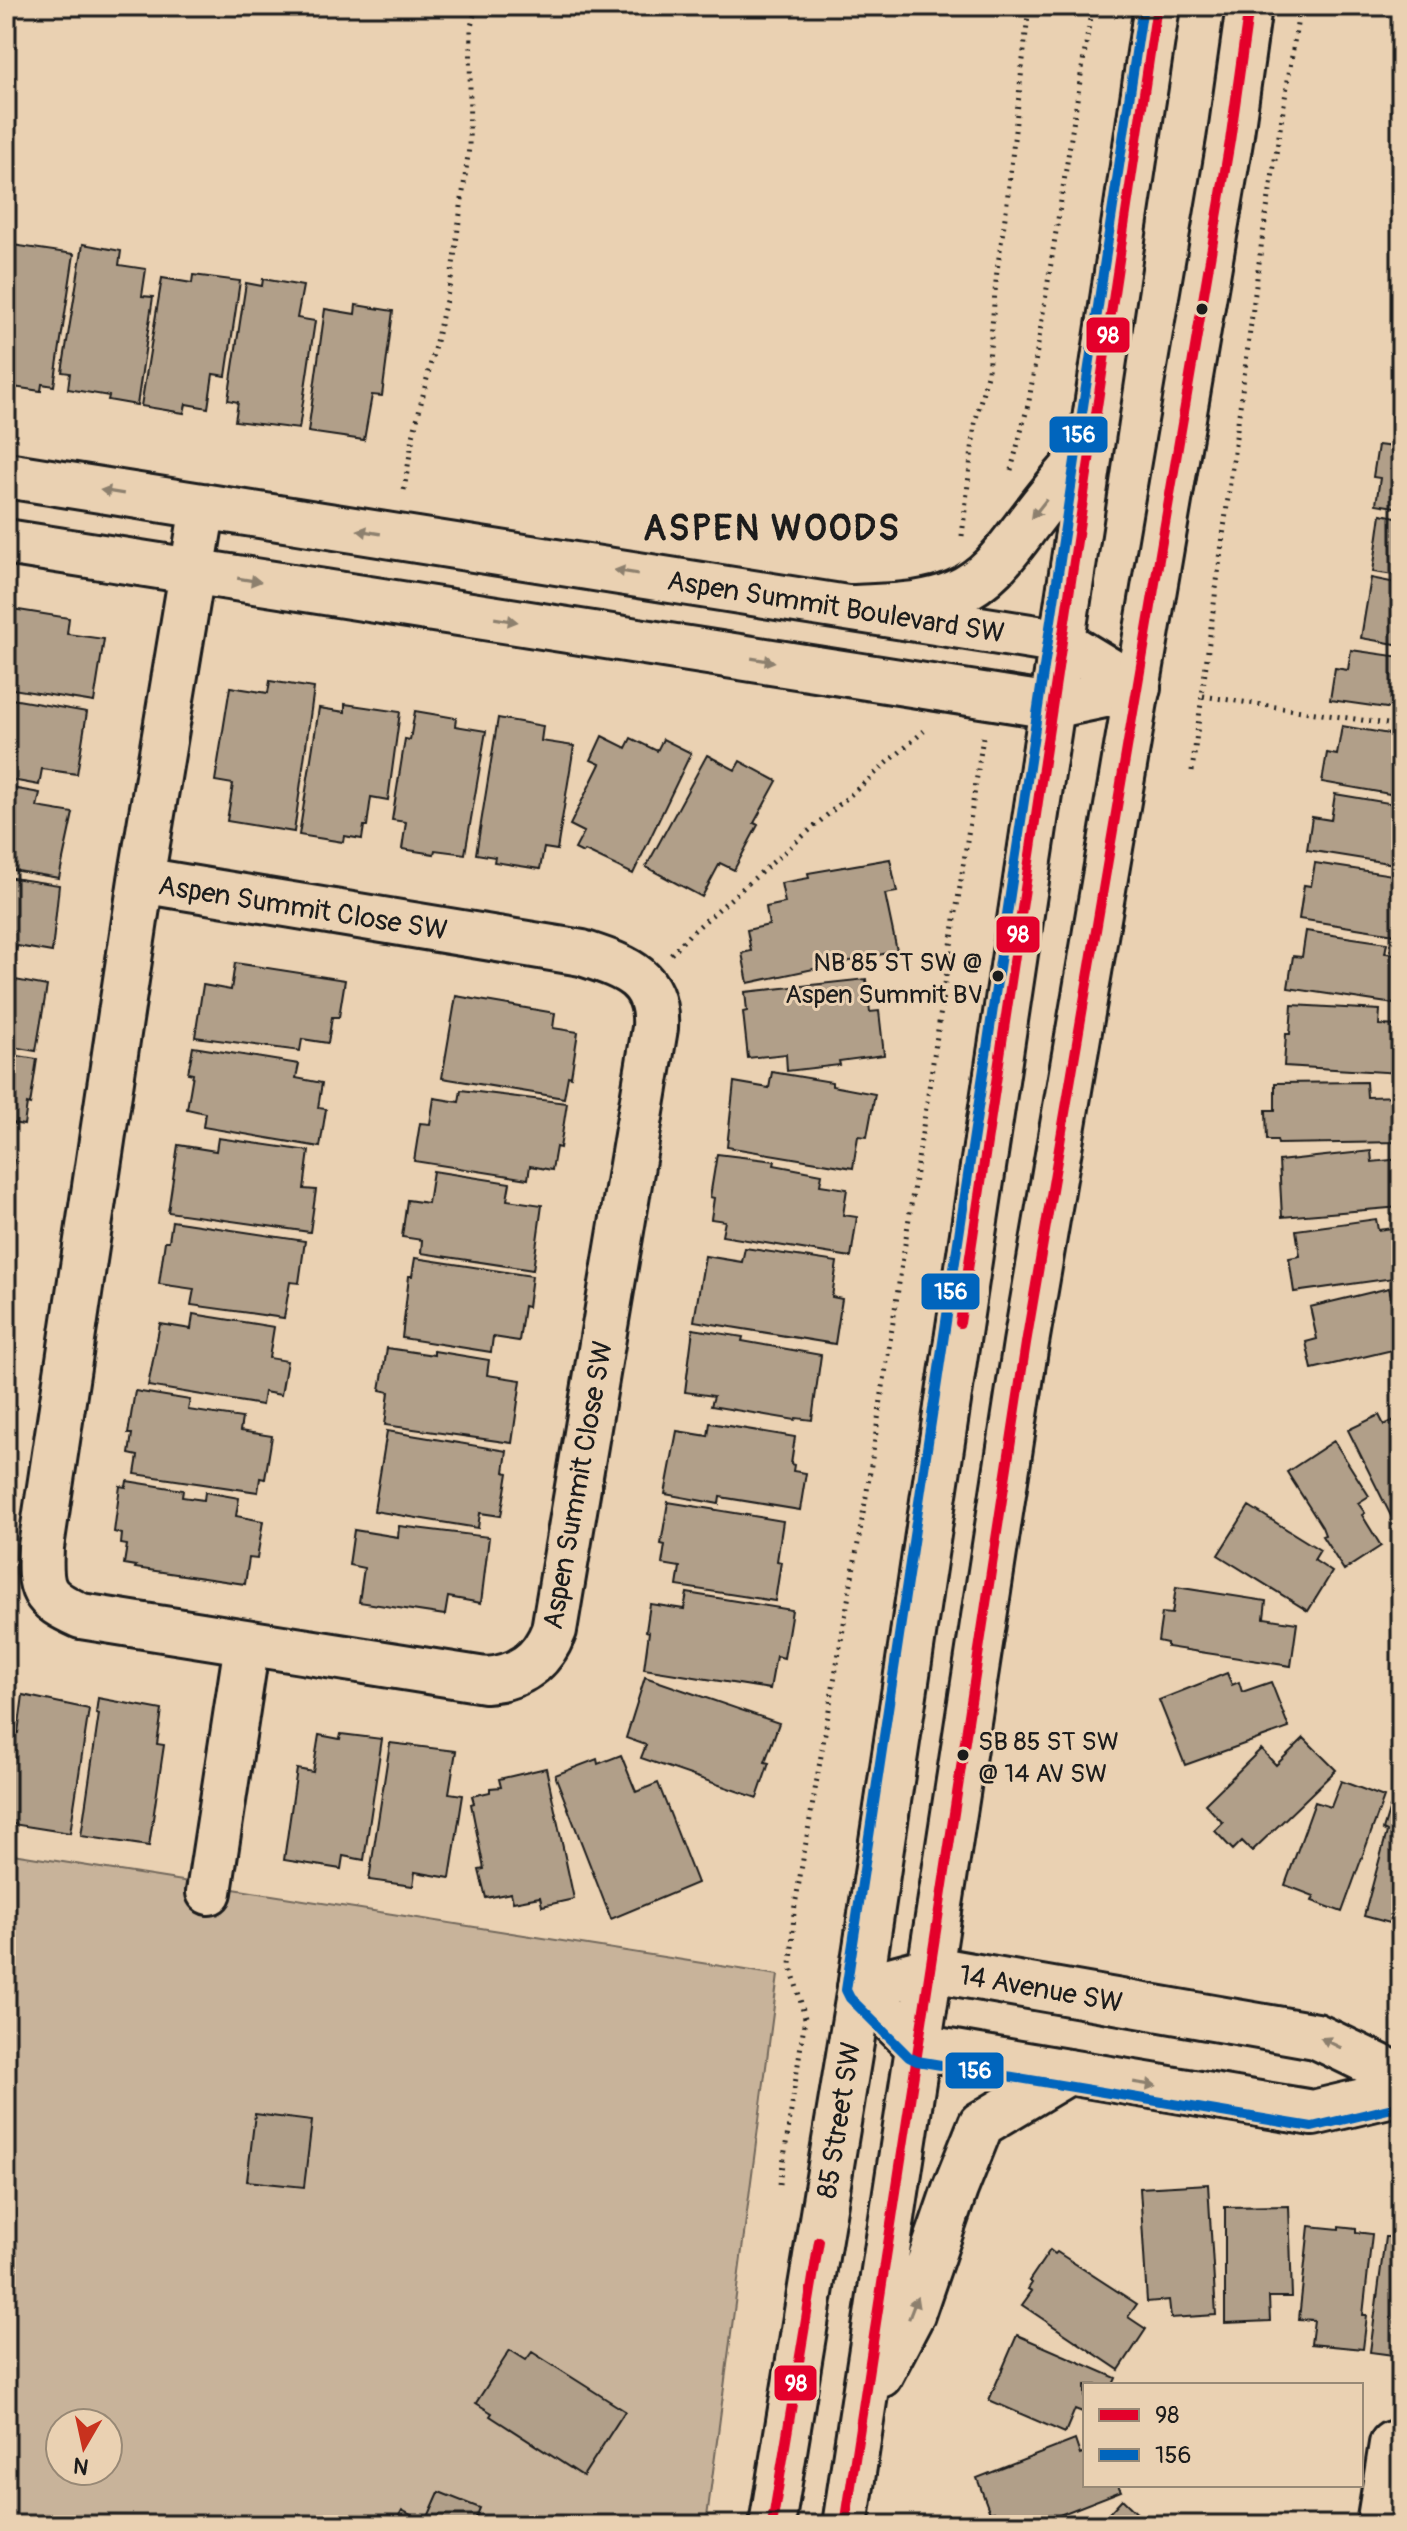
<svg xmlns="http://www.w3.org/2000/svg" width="1407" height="2531" font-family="Pangolin,sans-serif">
  <rect width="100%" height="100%" fill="#ead1b2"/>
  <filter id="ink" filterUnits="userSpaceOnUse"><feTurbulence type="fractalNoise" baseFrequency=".0125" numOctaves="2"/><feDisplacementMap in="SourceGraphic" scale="16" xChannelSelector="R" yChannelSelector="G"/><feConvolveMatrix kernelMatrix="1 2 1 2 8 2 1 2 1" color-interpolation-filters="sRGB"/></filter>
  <g filter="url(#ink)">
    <path fill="#c8b39a" stroke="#72685b" stroke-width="2" fill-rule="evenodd" d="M6 1853 778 1975 706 2525H6ZM60 2423H108V2471H60Z"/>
    <path fill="#b19f89" stroke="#1c1c1c" stroke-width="2" d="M6 244 74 254 54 386 42 384 41 391 6 386Z
      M83 244 121 251 119 265 146 269 142 296 153 297 137 405 108 400 109 396 68 389 70 373 62 372Z
      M193 275 240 281 226 376 213 374 208 408 186 404 184 413 141 406 162 278 192 283Z
      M263 279 303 286 297 318 315 321 299 429 235 421 238 402 228 400 246 283 262 286Z
      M356 305 393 311 382 396 372 395 364 440 308 432 325 309 355 314Z
      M1401 393V440L1394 439Z
      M1378 445 1401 448V508L1376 504 1380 478 1373 477Z
      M1381 514 1401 518V576L1373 572Z
      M1371 578 1401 584V645L1361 638Z
      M6 608 69 618 67 634 104 639 94 702 6 688Z
      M1351 650 1401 657V710L1330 700 1335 668 1348 670Z
      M270 681 314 688 294 832 227 821 233 784 215 781 230 687 268 693Z
      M6 698 87 712 77 774 42 769 39 785 6 779Z
      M345 704 400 712 388 800 371 797 367 826H364L362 839 344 836 343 842 299 835 319 708 345 712Z
      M415 711 456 718 455 726 486 731 465 854 435 850 434 854 402 849 406 822 392 820 405 739 410 740Z
      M498 718 543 726 541 741 574 746 557 850 544 848 540 869 494 862 495 857 476 854Z
      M1342 726 1401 736V796L1322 782 1327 753 1337 755Z
      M602 736 626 748 631 738 657 751 663 739 691 753 633 874 585 851 583 853 575 849 584 832 570 825 600 764 591 760Z
      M707 755 735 770 740 761 777 781 754 823 758 825 734 870 720 863 702 897 646 867Z
      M6 787 40 793 37 807 73 813 59 878 6 869Z
      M1335 794 1401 805V865L1307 850 1312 817 1331 820Z
      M890 859 897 892 885 894 897 951 748 983 742 953 751 951 747 930 769 925 766 907 785 903 781 883 809 878 808 873Z
      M1315 863 1399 876 1397 885H1401V935L1299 919 1304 885 1311 886Z
      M6 877 59 885 52 952 17 946 14 961 6 960Z
      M1306 931 1387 943 1385 953 1401 955V1005L1288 988 1293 956 1302 957Z
      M235 963 345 980 339 1017H332L328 1043 302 1039 300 1051 195 1037 203 985 231 990Z
      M6 967 12 968 10 979 47 986 36 1051 6 1046Z
      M866 979 870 1012 879 1011 884 1055 839 1061 840 1065 787 1071 786 1054 748 1058 743 1012 747 1011 745 992Z
      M456 996 555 1013 553 1028 578 1032 571 1077 568 1076 564 1098 442 1078Z
      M1292 1005 1380 1010 1379 1025 1401 1026V1073L1284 1066 1286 1034H1290Z
      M193 1047 299 1064 296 1078 322 1083 318 1108 326 1109 320 1147 203 1127 205 1113 187 1109 193 1074 188 1073Z
      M6 1054 37 1059 30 1105 27 1104 24 1125 6 1122Z
      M772 1072 832 1082V1086L875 1094 867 1137 858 1136 853 1168 727 1147 734 1082 769 1088Z
      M1366 1082 1367 1097 1401 1096V1142L1278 1144 1277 1140H1267L1266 1110H1275V1083Z
      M461 1090 567 1103 560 1148 556 1147 552 1170 530 1166 528 1179 414 1161 420 1123 430 1124 434 1098 459 1102Z
      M218 1138 309 1151 304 1189 316 1190 310 1232 168 1212 178 1145 216 1151Z
      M1371 1151 1372 1162 1401 1159V1207L1282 1217 1279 1161Z
      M717 1154 775 1161 774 1165 822 1174 820 1185 847 1189 843 1215 857 1217 851 1257 722 1236 725 1221 711 1219 714 1198 710 1197Z
      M6 1159 14 1160 11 1181 14 1182 6 1224Z
      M433 1171 510 1183 507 1200 542 1205 533 1270 421 1253 422 1240 402 1237 407 1200 428 1203Z
      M1376 1219 1378 1230 1401 1227V1277L1294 1292 1289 1258 1300 1256 1296 1230Z
      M172 1221 305 1241 299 1283 290 1282 284 1318 191 1305 194 1289 159 1284 165 1241H169Z
      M745 1248 837 1262 832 1297 842 1299 835 1344 694 1321 705 1256 742 1262Z
      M415 1258 532 1276 528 1307 524 1306 519 1341 493 1337 491 1352 402 1338 409 1276H412Z
      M1389 1288 1392 1299 1401 1297V1348L1312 1369 1306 1342 1317 1339 1310 1307Z
      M193 1314 274 1327 269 1358 287 1361 281 1395 264 1392 262 1405 148 1386 160 1324 191 1329Z
      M693 1329 743 1337 742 1341 821 1355 812 1420 796 1418 795 1420 711 1406 714 1396 685 1392Z
      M387 1348 434 1355V1351L489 1360 487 1375 521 1380 512 1443 385 1425 389 1392 380 1390Z
      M135 1391 190 1400 188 1410 242 1418 240 1431 272 1436 265 1479 260 1478 258 1492 135 1474 138 1456 129 1454 132 1434H128Z
      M1379 1415 1384 1425 1401 1417V1536L1348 1430Z
      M710 1423 795 1437 791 1464 794 1465 793 1471 806 1473 800 1510 720 1497 719 1504 665 1494 677 1431 708 1436Z
      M387 1431 507 1451 504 1472 508 1473 501 1516 480 1513 478 1528 374 1511Z
      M1334 1441 1369 1496 1358 1503 1365 1513 1362 1515 1381 1546 1344 1570 1322 1536 1325 1535 1322 1527 1287 1472Z
      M127 1481 183 1490 182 1497 204 1500 205 1492 239 1498 236 1516 263 1521 257 1559 249 1558 245 1584 135 1568 136 1566 124 1564 127 1545 121 1544 122 1534 114 1532 120 1486 126 1487Z
      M668 1502 783 1521 777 1561 781 1562 775 1601 677 1586 680 1567 662 1564 665 1545 661 1544Z
      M1249 1506 1320 1550 1314 1560 1332 1572 1308 1611 1218 1555Z
      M399 1526 489 1537 481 1603 448 1597 445 1615 359 1602 364 1568 349 1565 354 1530 398 1537Z
      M1176 1587 1266 1601 1264 1618 1297 1623 1291 1666 1167 1647V1643L1158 1641 1162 1613 1172 1614Z
      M687 1593 792 1610 784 1658 776 1656 770 1689 644 1669 649 1632 646 1631 650 1604 684 1609Z
      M1227 1673 1232 1685 1239 1682 1242 1692 1271 1682 1289 1728 1185 1765 1159 1700Z
      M645 1677 779 1723 765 1762 769 1763 757 1798 641 1758 646 1745 626 1738Z
      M23 1695 89 1709 70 1833 6 1823V1732L18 1733Z
      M98 1698 162 1710 157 1744 164 1745 149 1846 81 1836 99 1714 96 1713Z
      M341 1734 382 1739 364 1860 343 1856 341 1869 284 1860 297 1769 313 1772 319 1735 340 1739Z
      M1304 1738 1336 1770 1252 1851 1242 1841 1233 1850 1215 1831 1223 1823 1205 1804 1261 1749 1276 1765Z
      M390 1743 456 1751 449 1793 463 1795 450 1878 415 1872 413 1886 369 1880Z
      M621 1755 636 1792 658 1783 697 1883 611 1919 555 1775 597 1759 598 1764Z
      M546 1768 574 1899 542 1906 540 1897 513 1902 511 1893 486 1898 479 1870 484 1869 471 1804 474 1803 472 1796 490 1792V1788L501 1787 499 1779Z
      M1341 1781 1384 1797 1342 1912 1312 1901 1314 1896 1285 1885 1315 1802 1331 1807Z
      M1390 1807 1401 1810V1926L1364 1916 1387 1832 1383 1830Z
      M255 2114 312 2121 304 2187 247 2181Z
      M1208 2184 1216 2315 1171 2318 1169 2300 1147 2302 1140 2188Z
      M1289 2206 1292 2297H1269L1270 2321 1225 2323V2207Z
      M1309 2226 1339 2229V2226L1356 2228V2232L1372 2234 1363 2315H1367L1363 2349 1311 2344 1314 2320 1299 2319Z
      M1385 2237H1401V2356L1370 2352Z
      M1050 2250 1055 2254 1057 2252 1137 2304 1128 2317 1146 2329 1119 2370 1022 2305 1032 2291 1028 2289 1032 2283 1029 2281Z
      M1017 2335 1116 2378 1113 2385H1085V2413L1075 2409 1065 2433 989 2400Z
      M510 2350 526 2360 532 2352 625 2411 583 2476 490 2416 492 2413 476 2403Z
      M1075 2440 1080 2455 1085 2453V2485H1118L1121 2491 1034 2525H999L994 2512 990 2513 977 2478Z
      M439 2492 480 2508 473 2525H447L428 2517Z
      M1122 2499 1149 2525H1098Z
      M402 2510 418 2519 415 2525H394Z"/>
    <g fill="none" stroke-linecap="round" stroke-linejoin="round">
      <g stroke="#1c1c1c" stroke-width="50">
        <path id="minor" d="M6 475 1062 642 1138 688
          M6 542 1052 706 1138 688
          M141 880 582 953C624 967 658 976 655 1028L554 1630C542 1662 519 1678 485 1680L81 1616C41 1598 39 1590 41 1547L141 880 203 506
          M209 1892 247 1644
          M860 1988 919 2047 1313 2113 1401 2092
          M860 1988 932 1969 1316 2036 1401 2077
          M1379 2525 1392 2444H1401"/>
      </g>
      <g stroke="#1c1c1c" stroke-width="50">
        <path id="major" d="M852 608C886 606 924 607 956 593 990 578 1008 550 1030 521 1049 496 1068 472 1090 450
          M880 2375 912 2314 955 2189 981 2124 1068 2072
          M772 2525 860 1988 1157 6
          M845 2525 1026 1343 1230 141 1249 6"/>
      </g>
      <path stroke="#1c1c1c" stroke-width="5" stroke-dasharray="2 6" stroke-linecap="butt" d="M1011 470 1029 401 1092 6
        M404 490 413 436 451 280 469 148 471 27 476 6
        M962 536 975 423 988 371 997 270 1006 211 1029 6
        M1203 696 1401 726
        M1192 771 1262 240 1300 6
        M671 954 689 935 924 731
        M780 2184 805 2018 791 1966 794 1911 867 1491 983 737"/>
      <use href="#minor" stroke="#ead1b2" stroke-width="44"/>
      <use href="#major" stroke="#ead1b2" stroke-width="44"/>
      <g stroke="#ead1b2" stroke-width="16">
        <path id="bus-1" d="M960 1323 1157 6
          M772 2525 819 2241
          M845 2525 1026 1343 1230 141 1249 6"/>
      </g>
      <g stroke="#ead1b2" stroke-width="16">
        <path id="bus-2" d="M1143 6 846 1990 850 1998 909 2057 917 2061 1312 2127 1401 2106"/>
      </g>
      <use href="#bus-1" stroke="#e4002b" stroke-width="10"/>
      <use href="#bus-2" stroke="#0065bd" stroke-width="10"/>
    </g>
    <defs><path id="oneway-solid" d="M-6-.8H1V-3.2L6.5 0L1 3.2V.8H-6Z" transform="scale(2)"/></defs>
    <g fill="#8d806e">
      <use href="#oneway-solid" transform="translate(112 492) rotate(-171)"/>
      <use href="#oneway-solid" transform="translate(1039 509) rotate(128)"/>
      <use href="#oneway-solid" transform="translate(369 532) rotate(-171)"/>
      <use href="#oneway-solid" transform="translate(626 572) rotate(-171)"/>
      <use href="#oneway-solid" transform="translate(249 580) rotate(9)"/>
      <use href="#oneway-solid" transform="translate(506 620) rotate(9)"/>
      <use href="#oneway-solid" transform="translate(763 660) rotate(9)"/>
      <use href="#oneway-solid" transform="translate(1331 2043) rotate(-154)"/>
      <use href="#oneway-solid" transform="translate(1145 2084) rotate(9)"/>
      <use href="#oneway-solid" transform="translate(913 2308) rotate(-69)"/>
    </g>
  </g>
  <g fill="#1c1c1c" stroke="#ead1b2" stroke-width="3">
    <circle cx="1202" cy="309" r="7"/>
    <circle cx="998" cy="976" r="7"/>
    <circle cx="963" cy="1755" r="7"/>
  </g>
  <g text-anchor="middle" stroke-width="6" stroke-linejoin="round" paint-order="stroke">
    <g font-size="26" fill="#1c1c1c" stroke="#ead1b2" text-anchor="end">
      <text x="983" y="971">NB 85 ST SW @<tspan x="983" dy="32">Aspen Summit BV</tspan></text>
      <text x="978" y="1750" text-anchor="start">SB 85 ST SW<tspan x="978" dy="32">@ 14 AV SW</tspan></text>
    </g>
    <g font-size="28" fill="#1c1c1c" stroke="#ead1b2">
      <text transform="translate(836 606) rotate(9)" y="10">Aspen Summit Boulevard SW</text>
      <text transform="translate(303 907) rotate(9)" y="10">Aspen Summit Close SW</text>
      <text transform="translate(577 1485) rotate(-80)" y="10">Aspen Summit Close SW</text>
      <text transform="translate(1041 1988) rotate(10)" y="10">14 Avenue SW</text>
      <text transform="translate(838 2120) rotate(-81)" y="10">85 Street SW</text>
    </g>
    <g font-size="36" font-weight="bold" letter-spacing="2" fill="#1c1c1c" stroke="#ead1b2">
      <text x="772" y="540">ASPEN WOODS</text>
    </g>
  </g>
  <g stroke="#ead1b2" stroke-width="3">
    <rect x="1085" y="316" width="46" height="38" rx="8" fill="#e4002b"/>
    <rect x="1048" y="415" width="61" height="39" rx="8" fill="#0065bd"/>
    <rect x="995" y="915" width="46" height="39" rx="8" fill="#e4002b"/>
    <rect x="920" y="1272" width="61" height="39" rx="8" fill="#0065bd"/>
    <rect x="944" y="2051" width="61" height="39" rx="8" fill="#0065bd"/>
    <rect x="773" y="2364" width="45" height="38" rx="8" fill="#e4002b"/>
  </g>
  <g font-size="22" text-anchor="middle" font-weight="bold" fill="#fff">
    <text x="1108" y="343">98</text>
    <text x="1079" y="442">156</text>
    <text x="1018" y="942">98</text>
    <text x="951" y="1299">156</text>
    <text x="975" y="2078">156</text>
    <text x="796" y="2391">98</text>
  </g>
  <rect width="1407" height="2531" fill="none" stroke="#ead1b2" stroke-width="32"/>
  <rect x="16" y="16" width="1375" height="2499" fill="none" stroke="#1c1c1c" stroke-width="3" filter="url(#ink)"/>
  <rect x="1083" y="2383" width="280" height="104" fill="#ead1b2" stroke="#988976" stroke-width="2"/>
  <rect x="1099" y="2409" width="40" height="12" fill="#e4002b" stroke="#988976" stroke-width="2"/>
  <text x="1155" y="2423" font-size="24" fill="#1c1c1c">98</text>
  <rect x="1099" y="2449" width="40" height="12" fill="#0065bd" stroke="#988976" stroke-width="2"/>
  <text x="1155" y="2463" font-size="24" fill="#1c1c1c">156</text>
  <g transform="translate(84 2447) rotate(189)"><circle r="38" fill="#ead1b2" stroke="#988976" stroke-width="2"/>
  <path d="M0-6L14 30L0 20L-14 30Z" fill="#c8321e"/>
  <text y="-12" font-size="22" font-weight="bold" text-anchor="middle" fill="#1c1c1c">N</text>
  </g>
</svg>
